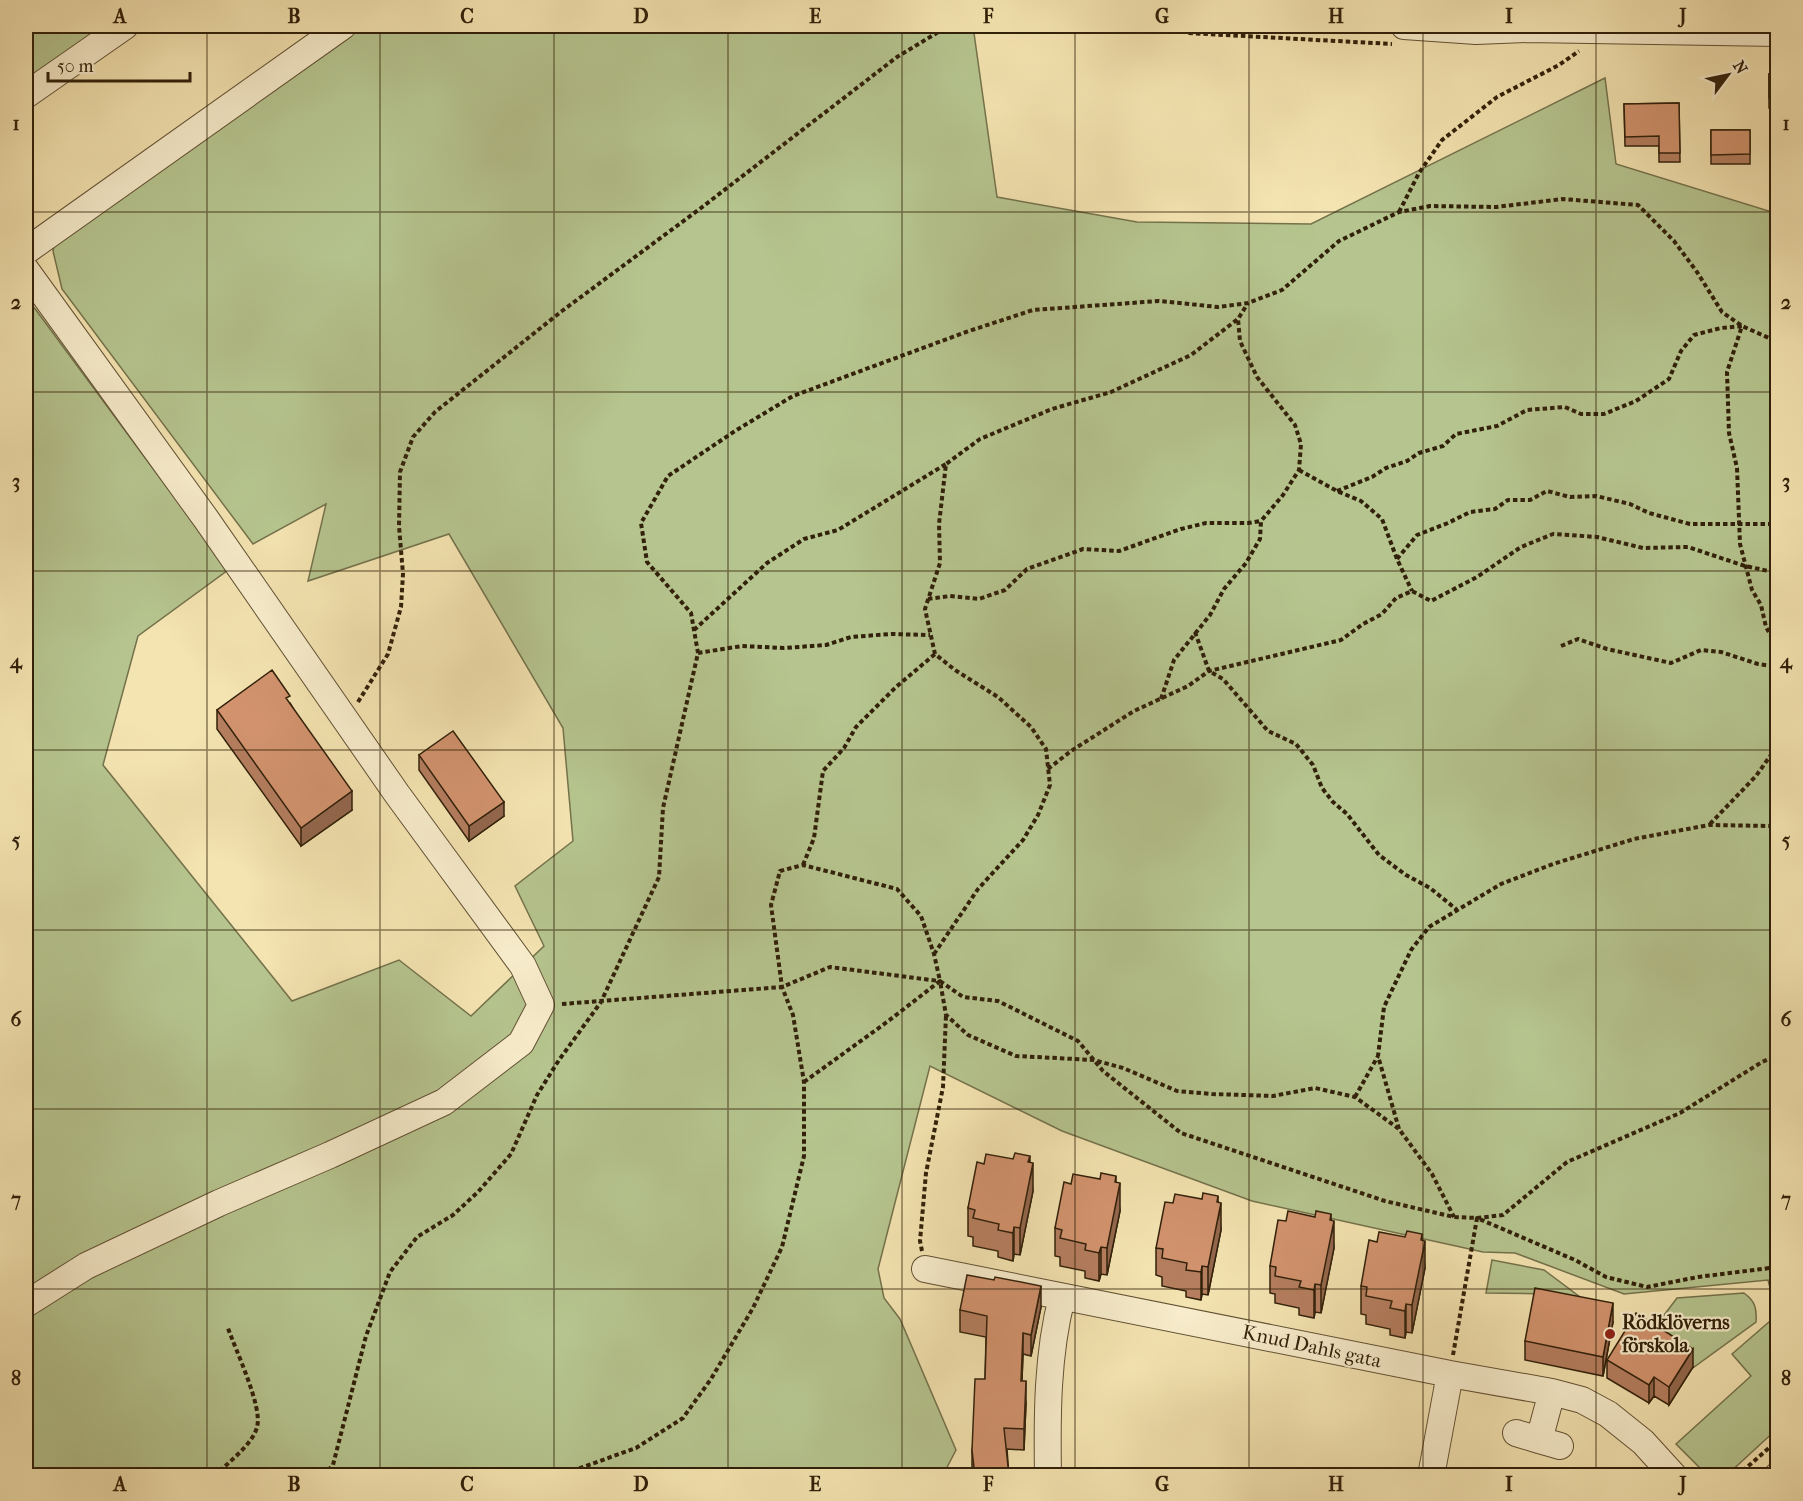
<svg xmlns="http://www.w3.org/2000/svg" width="1803" height="1501" font-family="'IM FELL French Canon',serif">
  <rect width="100%" height="100%" fill="#f4e4b1"/>
  <filter id="stains"><feTurbulence type="fractalNoise" baseFrequency=".00333" numOctaves="4"/><feColorMatrix values="0 0 0 0 .2 0 0 0 0 .09 0 0 0 0 .02 0 0 0 .5 -.17"/></filter>
  <radialGradient id="worn" r=".72"><stop offset=".6" stop-color="#630" stop-opacity="0"/><stop offset="1" stop-color="#630" stop-opacity=".3"/></radialGradient>
  <path fill="#b6c58f" stroke="#74724c" stroke-width="1.5" d="M26 26H125L26 95Z
    M343 26H973L997 197 1137 222 1311 224 1605 78 1616 164 1772 212 1770 310 1778 311V1428L1727 1475H1707L1676 1444 1751 1376 1732 1354 1777 1315 1768 1280 1624 1294 1515 1253 1483 1252 1252 1201 1062 1131 930 1066 878 1269 884 1298 900 1319 956 1450 943 1475H26V299L36 310 228 570 138 636 103 765 292 1001 399 960 471 1016 544 946 515 886 573 841 563 728 449 534 308 581 326 504 253 544 62 289 53 251 58 228Z
    M1492 1260 1544 1270 1580 1297 1551 1294 1486 1293Z
    M1744 1293C1755 1301 1757 1308 1756 1322L1690 1370 1655 1327 1677 1298Z"/>
  <g fill="none" stroke-linecap="round" stroke-linejoin="round">
    <g stroke="#625134" stroke-width="28">
      <path id="minor" d="M1404 26 1476 31 1527 29 1778 33
        M26 95 125 26
        M26 251 343 26
        M26 270 206 519 397 794 523 966 541 1005 521 1043 444 1102 330 1155 219 1203 86 1266 26 1304
        M925 1269 1450 1374 1552 1392 1582 1400 1608 1414 1643 1442 1674 1476
        M1552 1392 1539 1440 1560 1446
        M1516 1433 1539 1440
        M1048 1476C1047 1416 1047 1355 1062 1297
        M1431 1476 1450 1374
        M1777 1476 1778 1475"/>
    </g>
    <path stroke="#31200a" stroke-width="4" stroke-dasharray="4.5 3" stroke-linecap="butt" d="M1187 26 1188 33 1392 44
      M1399 212 1419 173 1442 140 1497 97 1559 65 1579 51
      M1299 470 1337 491 1361 501 1382 519 1397 559 1412 591
      M1337 491 1372 477 1386 468 1407 461 1419 453 1443 446 1456 434 1497 426 1527 410 1565 407 1581 414H1604L1636 401 1669 379 1681 351 1694 335 1721 328 1742 326 1727 372 1729 433 1737 468 1740 544 1752 590 1761 605 1766 627 1778 648
      M1397 559 1417 535 1448 523 1470 512 1495 509 1508 500H1530L1547 491 1570 497 1596 496 1630 504 1649 513 1690 524H1778
      M928 599 950 596 979 599 1005 590 1027 569 1083 549 1119 551 1181 529 1206 523H1248L1261 521
      M694 630 767 563 804 539 838 530 946 464
      M1195 632 1209 671 1223 679 1268 731 1296 744 1313 765 1322 788 1333 802 1347 814 1379 855 1406 875 1430 888 1456 909
      M1561 646 1578 639 1607 649 1671 663 1701 650 1721 652 1758 664 1778 667
      M698 653 742 646 784 648 826 645 851 637 891 634 930 635
      M1161 699 1174 660 1210 615 1224 589 1246 563 1260 539 1261 521 1283 495 1299 470 1301 444 1295 425 1257 377 1240 341 1238 319
      M358 702 388 654 401 607 403 574 399 526 400 472 413 437 435 412 562 311 701 208 897 57 940 31
      M1048 769 1071 751 1134 711 1188 686 1209 671 1341 640 1363 624 1382 614 1396 598 1412 591 1431 601 1477 577 1521 547 1553 534 1597 537 1643 548 1688 547 1745 566 1778 573
      M1710 824 1756 776 1778 745
      M803 865 814 838 823 771 844 748 856 727 896 687 935 654
      M934 954 978 889 1023 840 1038 815 1050 785 1046 749 1031 727 998 697 955 670 935 654 925 609 940 563 939 524 946 464 980 439 1052 409 1111 392 1191 355 1238 319 1248 303
      M562 1004 782 987 830 967 939 981
      M804 1082 887 1022 940 981 946 1015 968 1035 1016 1056 1094 1060 1123 1068 1177 1091 1212 1094 1273 1096 1315 1088 1355 1097 1399 1129 1432 1174 1454 1217
      M1355 1097 1378 1056
      M1399 1129 1378 1056 1384 1007 1411 950 1429 927 1501 884 1553 864 1634 839 1709 825 1771 826 1778 828
      M922 1251 920 1241 926 1173 943 1087 946 1015
      M1453 1355 1477 1218 1575 1260 1606 1277 1647 1287 1698 1277 1778 1267
      M214 1476C227 1464 253 1444 257 1427 263 1407 235 1349 228 1328
      M323 1476 333 1465 366 1336 390 1272 417 1237 453 1215 478 1192 511 1154 537 1095 559 1060 601 1002 659 877 663 808 698 653 691 613 647 562 641 523 668 476 735 431 793 396 966 332 1033 310 1159 301 1218 307 1248 303 1282 290 1339 241 1399 212 1430 206 1496 207 1563 199 1638 205 1674 241 1697 272 1722 312 1742 326 1778 342
      M558 1476 636 1448 683 1418 711 1379 753 1308 782 1247 804 1156V1082L793 1015 782 987 771 905 780 871 803 865 897 889 921 916 934 954 940 981 963 997 998 1001 1078 1041 1103 1071 1181 1133 1385 1201 1454 1217 1477 1218 1503 1215 1567 1162 1680 1113 1762 1062 1778 1055
      M1737 1476 1778 1440"/>
    <use href="#minor" stroke="#f8edcc" stroke-width="26"/>
  </g>
  <path fill="#b57e5f" stroke="#31200a" stroke-width="1.5" d="M1769 74H1778V108H1769Z
    M1679 103 1680 162H1659V146H1625L1624 104Z
    M1711 130H1750V164H1711Z
    M290 703 352 810 301 846 217 729V710Z
    M419 755 504 816 469 841 419 770Z
    M1030 1163 1033 1191 1020 1255 1014 1254 1013 1261 998 1257V1251L973 1246V1237L968 1236V1208L984 1164Z
    M1116 1183 1120 1211 1107 1275 1101 1274 1099 1281 1085 1278V1271L1060 1266V1257L1055 1256V1228L1071 1184Z
    M1218 1202 1221 1230 1208 1295 1202 1294 1201 1300 1186 1297V1291L1162 1286V1277L1156 1275V1248Z
    M1331 1220 1334 1248 1321 1313 1315 1312 1314 1318 1299 1315V1308L1275 1303V1294L1270 1293V1266Z
    M1422 1240 1425 1268 1412 1333 1406 1332 1405 1338 1390 1335V1329L1366 1324V1315L1361 1314V1286Z
    M994 1280 1041 1307 1031 1356 1023 1354 1022 1381 1026 1403 1024 1450 1007 1449 1009 1476H972V1450L985 1379 986 1337 960 1332V1310Z
    M1613 1322 1603 1376 1525 1360V1341Z
    M1607 1360 1693 1367 1669 1405 1654 1396 1649 1403 1607 1378Z"/>
  <path fill="#93674d" stroke="#31200a" stroke-width="1.5" d="M352 791V810L301 846V828Z
    M504 802V816L469 841V826Z
    M1030 1156V1179L1033 1163V1191L1020 1255V1228Z
    M1116 1176V1199L1120 1183V1211L1107 1275V1248Z
    M1218 1196V1219L1221 1203V1230L1208 1295V1267Z
    M1331 1214V1236L1334 1221V1248L1321 1313V1285Z
    M1014 1227V1254L1013 1261V1233Z
    M1422 1234V1257L1425 1241V1268L1412 1333V1305Z
    M1101 1247V1274L1099 1281V1253Z
    M1202 1266V1294L1201 1300V1272Z
    M1315 1284V1312L1314 1318V1290Z
    M1041 1286V1307L1031 1356V1335Z
    M1613 1303V1322L1603 1376V1357Z
    M1406 1304V1332L1405 1338V1311Z
    M1023 1333V1354L1021 1402V1381Z
    M1693 1349V1367L1669 1405V1387Z
    M1654 1377V1396L1649 1403V1385Z
    M1026 1381V1403L1024 1450V1429Z"/>
  <path fill="#d2936e" stroke="#31200a" stroke-width="1.5" d="M1769 74H1778V98H1769Z
    M1679 103 1680 153H1659V136L1625 137 1624 104Z
    M1711 130H1750V154L1711 155Z
    M272 670 290 696 286 698 352 791 301 828 217 710Z
    M453 731 504 802 469 826 419 755Z
    M1015 1153 1030 1156 1028 1162 1033 1163 1020 1228 1014 1227 1013 1233 998 1230 999 1224 973 1218 975 1210 968 1208 977 1162 984 1164 986 1154 1013 1159Z
    M1101 1173 1116 1176 1115 1182 1120 1183 1107 1248 1101 1247 1099 1253 1085 1250 1086 1244 1060 1238 1062 1230 1055 1228 1064 1182 1071 1184 1073 1174 1100 1179Z
    M1203 1193 1218 1196 1217 1202 1221 1203 1208 1267 1202 1266 1201 1272 1186 1270 1187 1263 1162 1258 1163 1249 1156 1248 1165 1202 1173 1203 1175 1194 1202 1199Z
    M1288 1211 1315 1217 1316 1211 1331 1214 1330 1220 1334 1221 1321 1285 1315 1284 1314 1290 1299 1287 1301 1281 1275 1276 1276 1267 1270 1266 1278 1220 1286 1221Z
    M1407 1231 1422 1234 1421 1240 1425 1241 1412 1305 1406 1304 1405 1311 1390 1308 1392 1301 1366 1296 1367 1287 1361 1286 1369 1240 1377 1242 1379 1232 1405 1237Z
    M967 1275 994 1280 995 1277 1041 1286 1031 1335 1023 1333 1021 1381H1026L1024 1429 1004 1428 1009 1476H975L972 1450 975 1379H985L987 1316 960 1310Z
    M1535 1288 1613 1303 1603 1357 1525 1341Z
    M1636 1313 1693 1349 1669 1387 1654 1377 1649 1385 1607 1360Z"/>
  <path fill="none" stroke="#31200a" stroke-width="1.5" stroke-opacity="0.55" d="M207 26V1476M380 26V1476M554 26V1476M728 26V1476M902 26V1476M1075 26V1476M1249 26V1476M1423 26V1476M1596 26V1476M26 212H1778M26 392H1778M26 571H1778M26 750H1778M26 930H1778M26 1109H1778M26 1289H1778"/>
  <circle fill="#8f2418" stroke="#f8edcc" stroke-width="2" cx="1610" cy="1334" r="6"/>
  <g text-anchor="middle" stroke-width="4.5" stroke-linejoin="round" paint-order="stroke">
    <g font-size="20" font-weight="bold" fill="#31200a" stroke="#f8edcc" text-anchor="start">
      <text x="1622" y="1329">Rödklöverns<tspan x="1622" dy="23">förskola</tspan></text>
    </g>
    <g font-size="20" fill="#31200a" stroke="#f8edcc">
      <text transform="translate(1312 1346) rotate(12)" y="7">Knud Dahls gata</text>
    </g>
  </g>
  <rect width="1803" height="1501" fill="none" stroke="#f4e4b1" stroke-width="66"/>
  <g transform="translate(1728 75) rotate(58)" stroke="#f8edcc" stroke-width="4.5" paint-order="stroke">
  <path d="M0-4.5L10 22L0 15L-10 22Z" fill="#31200a"/>
  <text y="-9" font-size="16" font-weight="bold" text-anchor="middle" fill="#31200a">N</text>
  </g>
  <path d="M48 72v9h142v-9" fill="none" stroke="#31200a" stroke-width="3"/>
  <text x="57" y="72" font-size="18" fill="#31200a" stroke="#f8edcc" stroke-width="4.5" paint-order="stroke">50 m</text>
  <rect x="33" y="33" width="1737" height="1435" fill="none" stroke="#31200a" stroke-width="2"/>
  <g font-size="20" text-anchor="middle" font-weight="bold" fill="#31200a">
    <text x="120" y="23">A</text>
    <text x="294" y="23">B</text>
    <text x="467" y="23">C</text>
    <text x="641" y="23">D</text>
    <text x="815" y="23">E</text>
    <text x="988" y="23">F</text>
    <text x="1162" y="23">G</text>
    <text x="1336" y="23">H</text>
    <text x="1509" y="23">I</text>
    <text x="1683" y="23">J</text>
    <text x="16" y="130">1</text>
    <text x="1786" y="130">1</text>
    <text x="16" y="309">2</text>
    <text x="1786" y="309">2</text>
    <text x="16" y="488">3</text>
    <text x="1786" y="488">3</text>
    <text x="16" y="668">4</text>
    <text x="1786" y="668">4</text>
    <text x="16" y="847">5</text>
    <text x="1786" y="847">5</text>
    <text x="16" y="1026">6</text>
    <text x="1786" y="1026">6</text>
    <text x="16" y="1206">7</text>
    <text x="1786" y="1206">7</text>
    <text x="16" y="1385">8</text>
    <text x="1786" y="1385">8</text>
    <text x="120" y="1491">A</text>
    <text x="294" y="1491">B</text>
    <text x="467" y="1491">C</text>
    <text x="641" y="1491">D</text>
    <text x="815" y="1491">E</text>
    <text x="988" y="1491">F</text>
    <text x="1162" y="1491">G</text>
    <text x="1336" y="1491">H</text>
    <text x="1509" y="1491">I</text>
    <text x="1683" y="1491">J</text>
  </g>
  <rect width="100%" height="100%" filter="url(#stains)"/>
  <rect width="100%" height="100%" fill="url(#worn)"/>
</svg>
